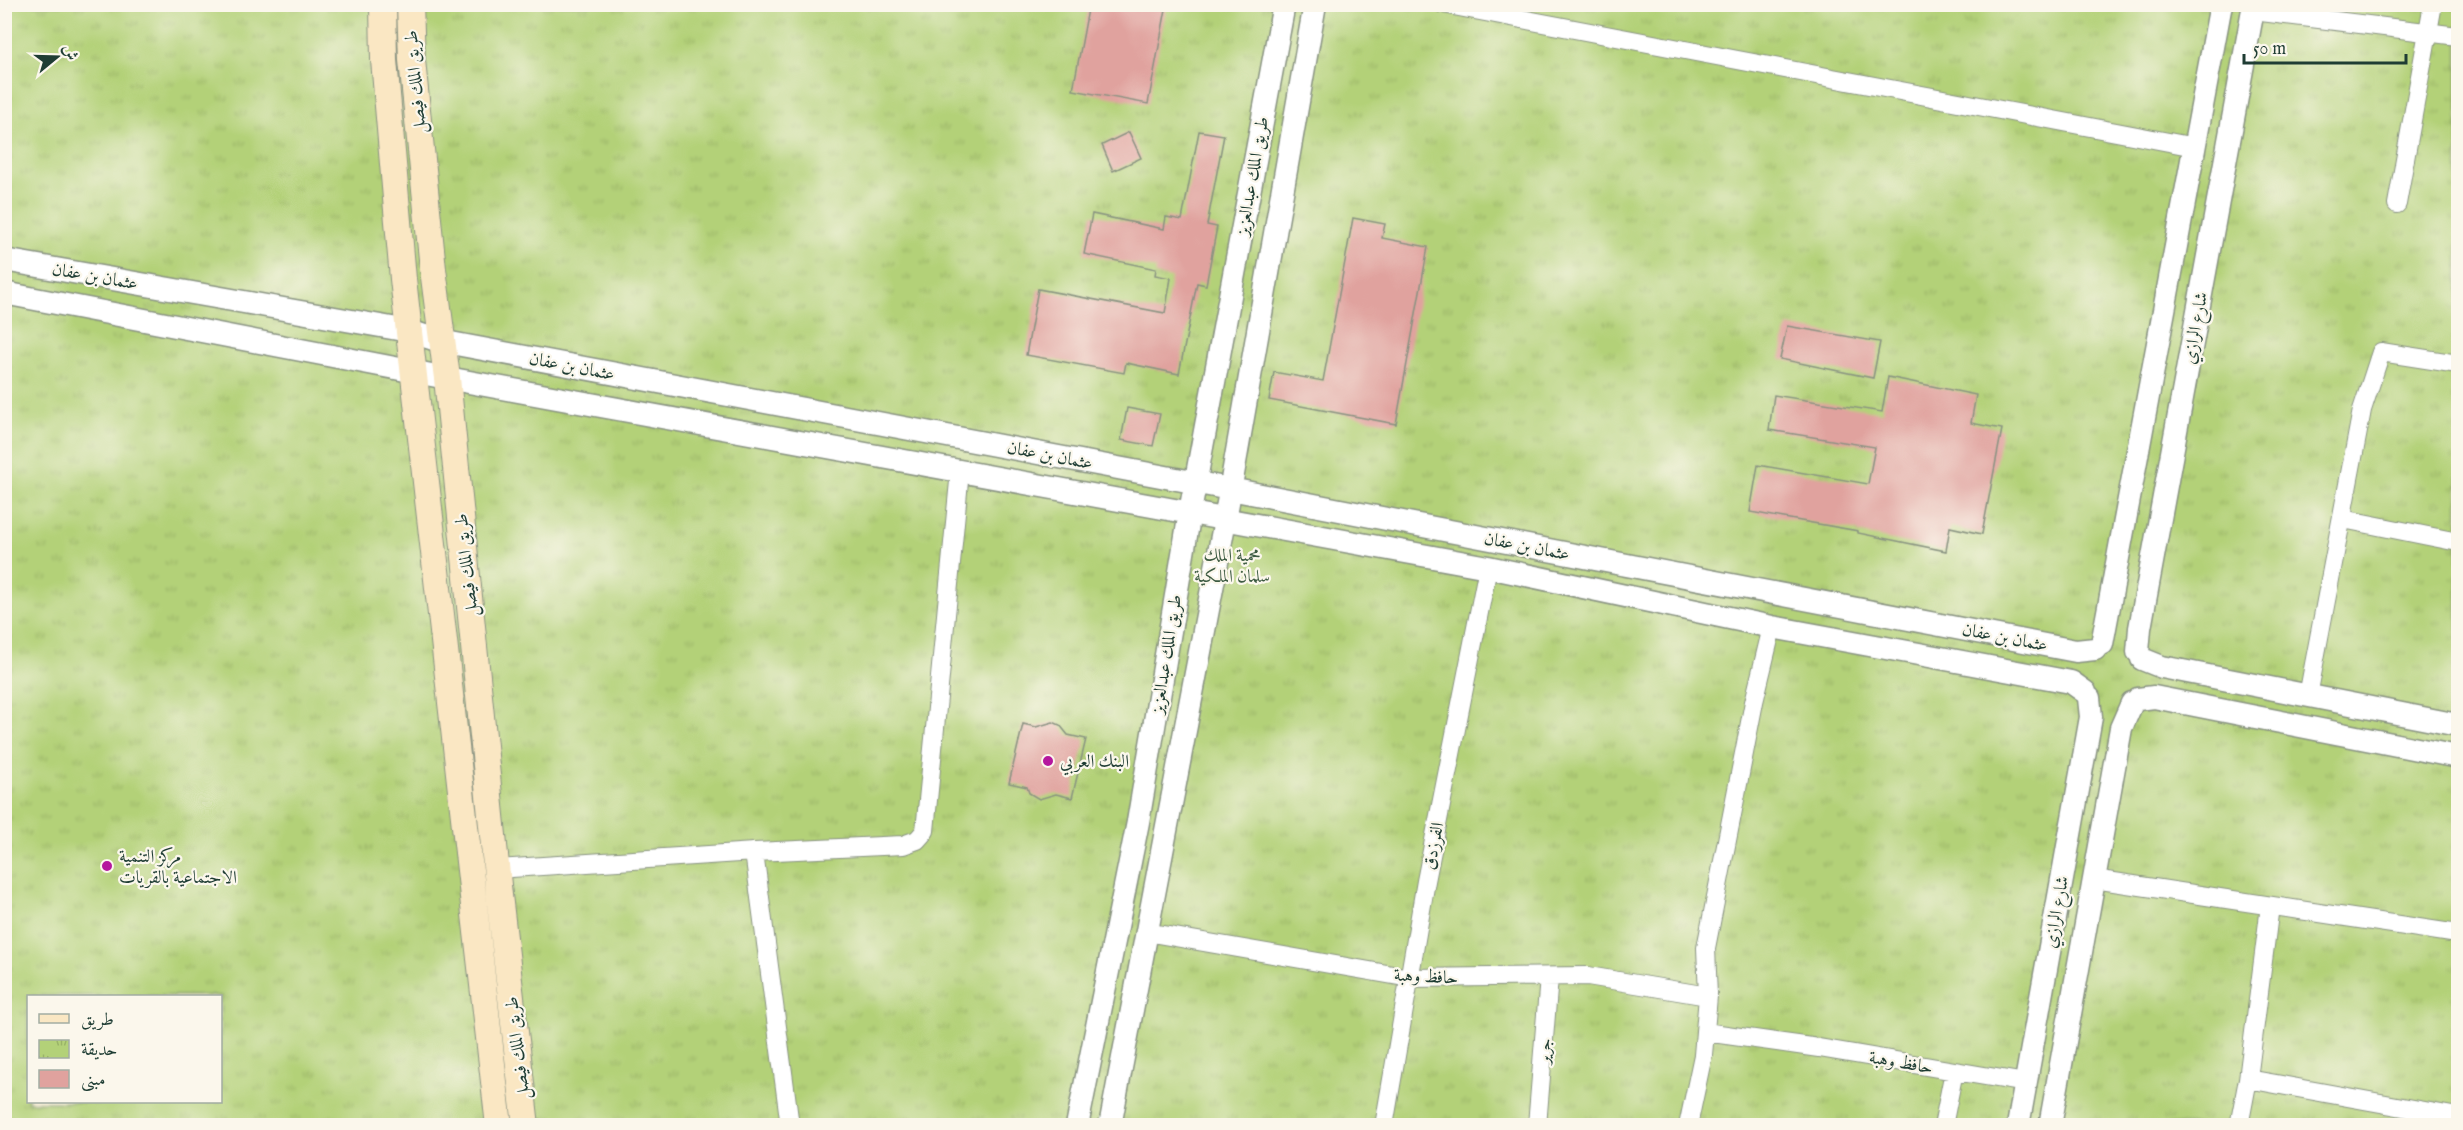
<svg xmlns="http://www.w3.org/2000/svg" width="2463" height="1130" font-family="'IM FELL English',Amiri,serif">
  <defs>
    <pattern id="park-tufts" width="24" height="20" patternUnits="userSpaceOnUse" patternTransform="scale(1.5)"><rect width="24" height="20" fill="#b3d178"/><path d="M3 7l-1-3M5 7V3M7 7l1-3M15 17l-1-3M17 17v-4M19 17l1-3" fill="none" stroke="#9ab468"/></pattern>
  </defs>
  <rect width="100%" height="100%" fill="#fbf7ec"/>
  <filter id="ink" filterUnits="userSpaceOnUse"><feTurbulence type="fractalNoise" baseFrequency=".0167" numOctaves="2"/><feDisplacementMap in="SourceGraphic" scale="12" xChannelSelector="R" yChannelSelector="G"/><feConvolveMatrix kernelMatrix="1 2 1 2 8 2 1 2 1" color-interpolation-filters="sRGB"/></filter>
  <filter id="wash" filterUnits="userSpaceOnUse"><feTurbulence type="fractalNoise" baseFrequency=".008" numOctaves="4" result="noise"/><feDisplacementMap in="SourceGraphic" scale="24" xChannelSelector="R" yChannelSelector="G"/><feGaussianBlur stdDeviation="1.35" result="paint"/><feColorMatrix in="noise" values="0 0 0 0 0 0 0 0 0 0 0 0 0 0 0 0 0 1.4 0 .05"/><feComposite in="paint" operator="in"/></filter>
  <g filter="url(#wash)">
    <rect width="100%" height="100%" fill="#f0e8ce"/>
    <path fill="url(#park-tufts)" stroke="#698756" stroke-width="1.5" fill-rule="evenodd" d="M5 5H2458V1125L5 1126ZM28 996H220V1102H28Z"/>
    <g id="blocks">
      <path fill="#e0a29e" d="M1089 4H1167L1148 104 1073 90Z
        M1199 131 1224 135 1207 225 1217 227 1206 285 1197 283 1179 374 1126 363 1124 373 1026 355 1038 289 1165 313 1171 278 1155 275 1156 269 1084 254 1092 214 1164 229 1166 217 1182 220Z
        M1129 132 1141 158 1113 171 1102 145Z
        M1353 218 1385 224 1382 238 1428 247 1396 424 1269 400 1274 372 1323 381Z
        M1787 326 1880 342 1873 378 1780 359Z
        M1888 377 1976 395 1971 423 2002 429 1982 534 1950 527 1946 551 1858 533V531L1750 512 1758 465 1868 484 1875 447 1769 430 1774 395 1882 412Z
        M1127 408 1160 414 1153 446 1121 440Z
        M1053 722 1060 725 1068 735 1086 739 1072 798 1056 794 1039 799 1029 793 1027 787 1009 783 1023 724 1036 727Z"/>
    </g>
  </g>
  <g filter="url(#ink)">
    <use href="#blocks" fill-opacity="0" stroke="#889281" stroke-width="1.5"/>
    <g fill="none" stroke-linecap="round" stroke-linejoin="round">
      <g stroke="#889281" stroke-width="20">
        <path id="minor" d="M1443 4 2195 147
          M2253 11 2458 36
          M2397 204 2433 4
          M2343 519 2458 542
          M2308 696 2362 410 2381 352 2458 364
          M754 852 903 845 917 840 925 831 960 471
          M497 869 754 852 790 1126
          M2094 879 2458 934
          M1146 932 1410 978 1588 976 1708 996
          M1705 1032 1819 1048 2026 1083
          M2248 1079 2458 1117
          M1384 1126 1426 881 1488 567
          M1537 1126 1549 977
          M1688 1126 1703 1055 1708 996 1706 948 1754 702 1772 627
          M1943 1126 1954 1071
          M2239 1126 2248 1079 2270 906"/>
      </g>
      <g stroke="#889281" stroke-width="25">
        <path id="tertiary" d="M4 260 409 331 440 341 1230 489 2076 651 2095 649
          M4 293 447 378 1488 567 1772 627 2071 682 2085 692
          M2102 644 2221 4
          M2138 652 2140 628 2254 4
          M2142 659 2162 667 2458 725
          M2138 699 2154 697 2458 757
          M1077 1126 1138 822 1190 512 1284 4
          M1110 1126 1225 520 1315 4
          M2018 1126 2091 717 2089 698
          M2050 1126 2121 728 2132 703"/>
      </g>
      <g stroke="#889281" stroke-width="28">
        <path id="secondary" d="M383 4 384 60 403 279 499 1126
          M410 4 412 60 433 269 447 378 499 895 526 1126"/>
      </g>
      <use href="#minor" stroke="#fff" stroke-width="18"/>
      <use href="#tertiary" stroke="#fff" stroke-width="22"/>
      <use href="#secondary" stroke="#fae7c3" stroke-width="26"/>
    </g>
  </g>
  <g fill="#b5179e" stroke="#fbf7ec" stroke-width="2">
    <circle cx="1048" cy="761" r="6"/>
    <circle cx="107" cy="866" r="6"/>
  </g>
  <g text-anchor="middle" stroke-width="4.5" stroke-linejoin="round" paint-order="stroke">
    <g font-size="18" fill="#1f3d34" stroke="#fbf7ec">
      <text transform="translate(415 82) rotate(-95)" y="6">طريق الملك فيصل</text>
      <text transform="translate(1252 176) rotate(-80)" y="6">طريق الملك عبدالعزيز</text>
      <text transform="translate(95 276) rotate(10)" y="6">عثمان بن عفان</text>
      <text transform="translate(2195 328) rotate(-80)" y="6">شارع الرازي</text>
      <text transform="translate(572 366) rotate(11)" y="6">عثمان بن عفان</text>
      <text transform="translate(1050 455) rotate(11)" y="6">عثمان بن عفان</text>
      <text transform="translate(1527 546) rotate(11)" y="6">عثمان بن عفان</text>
      <text transform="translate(466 565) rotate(-96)" y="6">طريق الملك فيصل</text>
      <text transform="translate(2005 637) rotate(11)" y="6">عثمان بن عفان</text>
      <text transform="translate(1166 654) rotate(-81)" y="6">طريق الملك عبدالعزيز</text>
      <text transform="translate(1433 846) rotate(-79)" y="6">الفرزدق</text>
      <text transform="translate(2056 912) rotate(-80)" y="6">شارع الرازي</text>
      <text transform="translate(1426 976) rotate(3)" y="6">حافظ وهبة</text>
      <text transform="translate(517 1048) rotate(-97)" y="6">طريق الملك فيصل</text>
      <text transform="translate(1544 1051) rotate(-86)" y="6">جرير</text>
      <text transform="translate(1901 1062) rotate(10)" y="6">حافظ وهبة</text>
    </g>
    <g font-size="18" fill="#3d5b42" stroke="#fbf7ec">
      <text x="1232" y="561">محمية الملك<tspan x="1232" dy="21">سلمان الملكية</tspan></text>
    </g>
    <g font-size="18" fill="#1f3d34" stroke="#fbf7ec" text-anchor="start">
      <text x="1060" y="767">البنك العربي</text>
      <text x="119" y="862">مركز التنمية<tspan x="119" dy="21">الاجتماعية بالقريات</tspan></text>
    </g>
  </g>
  <rect width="2463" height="1130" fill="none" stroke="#fbf7ec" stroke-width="24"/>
  <rect x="27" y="995" width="195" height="108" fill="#fbf7ec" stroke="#a3ada2" stroke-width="1.5"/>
  <rect x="39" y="1014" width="30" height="9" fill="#fae7c3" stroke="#a3ada2" stroke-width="1.5"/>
  <text x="81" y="1025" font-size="18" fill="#1f3d34">طريق</text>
  <rect x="39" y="1040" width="30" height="18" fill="url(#park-tufts)" stroke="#a3ada2" stroke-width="1.5"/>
  <text x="81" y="1055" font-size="18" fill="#1f3d34">حديقة</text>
  <rect x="39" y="1070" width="30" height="18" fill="#e0a29e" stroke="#a3ada2" stroke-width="1.5"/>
  <text x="81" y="1085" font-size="18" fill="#1f3d34">مبنى</text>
  <g transform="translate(57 57) rotate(71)" stroke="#fbf7ec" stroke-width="4.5" paint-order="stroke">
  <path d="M0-4.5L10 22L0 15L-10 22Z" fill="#1f3d34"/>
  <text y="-9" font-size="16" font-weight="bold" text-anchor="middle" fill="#1f3d34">ش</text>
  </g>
  <path d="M2244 54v9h162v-9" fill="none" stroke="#1f3d34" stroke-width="3"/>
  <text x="2253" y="54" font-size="18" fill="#1f3d34" stroke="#fbf7ec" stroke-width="4.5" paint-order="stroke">50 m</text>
</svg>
